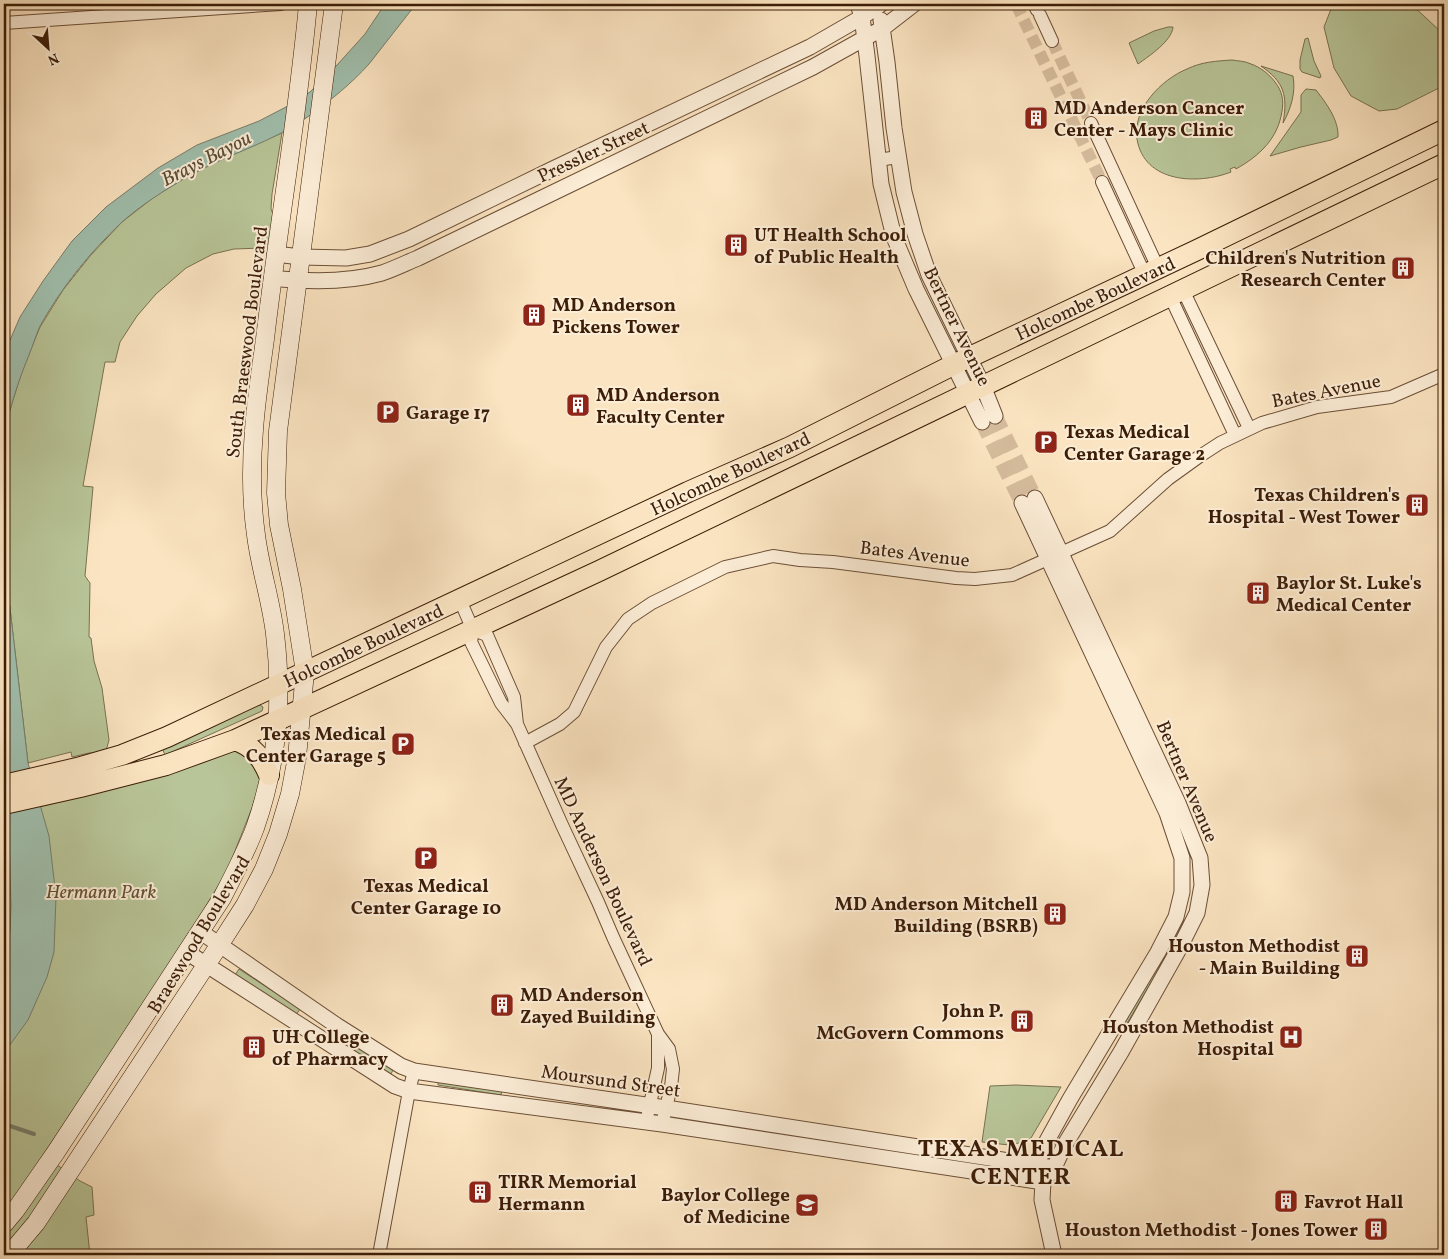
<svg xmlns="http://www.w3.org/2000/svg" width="1448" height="1259" font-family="Vollkorn,serif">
  <rect width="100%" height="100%" fill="#fbe4c1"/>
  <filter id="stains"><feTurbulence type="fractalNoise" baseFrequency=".004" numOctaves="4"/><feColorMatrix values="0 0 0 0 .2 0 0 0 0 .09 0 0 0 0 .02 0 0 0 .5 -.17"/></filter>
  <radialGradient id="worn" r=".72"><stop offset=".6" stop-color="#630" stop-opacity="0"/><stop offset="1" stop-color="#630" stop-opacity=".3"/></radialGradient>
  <path fill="#b8c598" stroke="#7a7150" d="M1333 4H1411L1440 31 1444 33V83L1441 87 1397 109 1379 111 1351 96 1334 68 1324 27Z
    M1168 27H1173C1172 41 1149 56 1138 64L1129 43 1154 31Z
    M1308 38 1314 61 1321 76 1320 78 1302 72 1300 69V60L1305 39Z
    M1232 60C1238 61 1245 61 1251 64 1260 67 1269 74 1275 82 1282 91 1284 100 1282 111 1278 139 1259 156 1236 169L1235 167 1230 169 1231 172C1198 185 1144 183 1137 139 1132 109 1162 79 1187 69 1201 62 1216 61 1232 60Z
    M1261 66 1293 76C1296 92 1291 109 1283 123 1288 95 1284 82 1261 66Z
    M1306 89 1316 90C1326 103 1339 120 1338 137L1331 140 1301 147 1270 156 1301 112V95Z
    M282 133 272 194 271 209 273 214 269 243 263 248 234 249 213 254 186 268 156 294 137 316 120 342 115 362H105L83 486 93 487 85 576 90 583 89 637 91 638 94 661 102 688 109 740 106 751 101 753H89L72 757 71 752 28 763 4 557V438L8 416 22 371 40 327 63 290 90 256 122 222 154 197 188 176 222 159Z
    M260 705 263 707 262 711 165 755 162 748 253 706Z
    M240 749 260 772 259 786 252 808 227 871 186 939 43 1155 80 1181 92 1187 94 1215 86 1217 90 1255H4V816L163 775 230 750Z
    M1179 927 1183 929 1126 1025 1123 1023Z
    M239 969 300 1009 296 1015 235 975Z
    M356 1047 389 1066 393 1070 391 1074 386 1073 352 1053Z
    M438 1080 502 1089 501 1095 438 1085Z
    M1016 1085 1061 1087 1031 1138 1019 1143 1009 1145 982 1142 990 1086Z"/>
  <path fill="#a0bfad" stroke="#787e6b" d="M385 4H416C400 24 385 44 369 64 352 83 330 101 309 116 272 143 227 154 187 177 165 190 141 205 122 222 90 252 61 288 40 326 36 335 33 345 29 355 18 382 9 409 4 438V354L20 317 43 281 72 241 106 207 158 168 197 145 259 121 286 107 310 92 337 65 365 34Z
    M4 557 28 763 49 836 56 897 54 952 47 977 28 1020 4 1053V956L10 931 11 906 7 773 4 745Z"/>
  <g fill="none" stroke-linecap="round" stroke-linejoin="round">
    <path stroke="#787e6b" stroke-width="4" d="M4 1124 34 1134"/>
    <path stroke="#d5bc9c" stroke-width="12" stroke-dasharray="12 6" stroke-linecap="butt" d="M1016 4 1102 182
      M1052 41 1091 123"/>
    <path stroke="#d5bc9c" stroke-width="15" stroke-dasharray="15 8" stroke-linecap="butt" d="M995 416 1035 498
      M982 422 1022 503"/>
    <g stroke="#6c4f36" stroke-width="14">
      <path id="minor" d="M1034 4 1037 10
        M1040 15 1052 41
        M4 23 281 4
        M1091 123 1158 268
        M878 160 898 157
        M1102 182 1145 275
        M1183 290 1249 428
        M1170 296 1235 435
        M460 600 473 630 471 642 501 703 517 724 562 825 598 902 613 937 658 1034 669 1049 673 1069 671 1087 662 1124
        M473 630 487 635 514 697 517 724
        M525 743 560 724 574 712 606 647 628 619 652 603 725 567 773 556 800 560 833 562 956 578 975 579 1012 575 1110 531 1168 479 1200 456 1220 443 1262 423 1317 407 1391 397 1444 374
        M648 1113 658 1068V1034
        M379 1255 409 1091 414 1071"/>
    </g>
    <g stroke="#6c4f36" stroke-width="17">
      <path id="tertiary" d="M858 4 862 17 867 56 881 184 894 237 916 289 982 422
        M881 20 887 62 894 128 904 192 915 234 929 275 983 386 995 416
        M275 254 301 257 346 258 370 254 409 239 553 169 810 47 862 17 881 4
        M272 278C308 282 346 283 382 273 394 269 406 263 418 258L813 67 883 28 914 4
        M1035 498 1178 803 1200 858 1202 885 1197 913 1180 947 1121 1052 1064 1146 1054 1168 1048 1175
        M1022 503 1167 813 1182 858V892L1176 917 1158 952 1070 1099 1043 1148 1038 1164 1043 1182 1042 1200 1054 1255
        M201 932 336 1025 401 1066 414 1071 666 1108 1054 1168
        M188 953 395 1086 409 1091 662 1124 1043 1182"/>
    </g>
    <g stroke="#3c1d07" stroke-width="19">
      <path id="secondary" d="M4 1224 15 1211 56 1152 222 898C234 875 246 852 255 828 277 765 283 699 275 634 271 600 260 568 256 535 251 500 251 465 254 430 256 400 261 369 265 339 278 227 298 116 308 4
        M9 1255 36 1223 220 944 245 905 264 869 278 834 290 794 297 757 305 672 292 589 279 525 276 493 278 431 334 4"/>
    </g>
    <g stroke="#3c1d07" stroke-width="22">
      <path id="primary" d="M235 740C253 746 262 758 269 775
        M4 785 77 768 122 755 167 737 688 492 790 447 953 365 1197 250 1444 130
        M4 804 80 787 166 765 235 740 599 571 1444 164"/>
    </g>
    <use href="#minor" stroke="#fcedd7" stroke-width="12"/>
    <use href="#tertiary" stroke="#fcedd7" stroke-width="15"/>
    <use href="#secondary" stroke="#fcedd7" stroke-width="18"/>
    <use href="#primary" stroke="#fbe4c1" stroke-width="20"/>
  </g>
  <defs>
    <g id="building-square" transform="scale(1.25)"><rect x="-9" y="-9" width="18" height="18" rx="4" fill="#8f2418" stroke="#fcedd7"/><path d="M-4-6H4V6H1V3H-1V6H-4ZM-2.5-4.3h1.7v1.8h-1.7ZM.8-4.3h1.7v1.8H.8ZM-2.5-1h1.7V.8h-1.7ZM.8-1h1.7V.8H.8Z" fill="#fff"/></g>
    <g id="parking-square" transform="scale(1.25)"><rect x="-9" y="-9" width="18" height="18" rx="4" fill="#8f2418" stroke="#fcedd7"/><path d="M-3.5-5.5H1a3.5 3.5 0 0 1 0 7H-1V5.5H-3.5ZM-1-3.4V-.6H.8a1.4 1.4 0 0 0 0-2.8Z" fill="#fff"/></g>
    <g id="hospital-square" transform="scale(1.25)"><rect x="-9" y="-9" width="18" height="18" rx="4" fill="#8f2418" stroke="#fcedd7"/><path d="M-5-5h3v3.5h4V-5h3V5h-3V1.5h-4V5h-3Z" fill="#fff"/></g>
    <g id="university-square" transform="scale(1.25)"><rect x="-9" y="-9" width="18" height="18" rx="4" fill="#8f2418" stroke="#fcedd7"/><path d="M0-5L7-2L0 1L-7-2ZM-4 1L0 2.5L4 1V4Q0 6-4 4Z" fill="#fff"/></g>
  </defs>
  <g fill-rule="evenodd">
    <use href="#building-square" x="1036" y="118"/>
    <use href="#building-square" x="736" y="245"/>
    <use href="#building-square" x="1403" y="268"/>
    <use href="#building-square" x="534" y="315"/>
    <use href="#building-square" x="578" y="405"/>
    <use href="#parking-square" x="388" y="412"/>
    <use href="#parking-square" x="1046" y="442"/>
    <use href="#building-square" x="1417" y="505"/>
    <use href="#building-square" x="1258" y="593"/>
    <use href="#parking-square" x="403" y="744"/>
    <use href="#parking-square" x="426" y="858"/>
    <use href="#building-square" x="1055" y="914"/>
    <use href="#building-square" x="1357" y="956"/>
    <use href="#building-square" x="502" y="1005"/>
    <use href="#building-square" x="1022" y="1021"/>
    <use href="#hospital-square" x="1291" y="1037"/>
    <use href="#building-square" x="254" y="1047"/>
    <use href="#building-square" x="480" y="1192"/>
    <use href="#building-square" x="1286" y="1201"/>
    <use href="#university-square" x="807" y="1205"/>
    <use href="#building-square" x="1376" y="1229"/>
  </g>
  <g text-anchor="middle" stroke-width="4" stroke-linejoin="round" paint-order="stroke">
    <g font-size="19" font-weight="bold" fill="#3c1d07" stroke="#fcedd7" text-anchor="start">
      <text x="1054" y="114">MD Anderson Cancer<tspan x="1054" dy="22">Center - Mays Clinic</tspan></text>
      <text x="754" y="241">UT Health School<tspan x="754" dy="22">of Public Health</tspan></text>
      <text x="1386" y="264" text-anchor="end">Children's Nutrition<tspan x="1386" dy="22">Research Center</tspan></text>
      <text x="552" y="311">MD Anderson<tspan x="552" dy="22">Pickens Tower</tspan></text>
      <text x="596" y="401">MD Anderson<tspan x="596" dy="22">Faculty Center</tspan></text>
      <text x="406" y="419">Garage 17</text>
      <text x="1064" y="438">Texas Medical<tspan x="1064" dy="22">Center Garage 2</tspan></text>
      <text x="1400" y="501" text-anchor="end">Texas Children's<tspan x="1400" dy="22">Hospital - West Tower</tspan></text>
      <text x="1276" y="589">Baylor St. Luke's<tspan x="1276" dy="22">Medical Center</tspan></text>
      <text x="386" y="740" text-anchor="end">Texas Medical<tspan x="386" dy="22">Center Garage 5</tspan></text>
      <text x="426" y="892" text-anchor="middle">Texas Medical<tspan x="426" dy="22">Center Garage 10</tspan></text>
      <text x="1038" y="910" text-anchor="end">MD Anderson Mitchell<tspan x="1038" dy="22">Building (BSRB)</tspan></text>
      <text x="1340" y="952" text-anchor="end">Houston Methodist<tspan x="1340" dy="22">- Main Building</tspan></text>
      <text x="520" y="1001">MD Anderson<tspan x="520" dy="22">Zayed Building</tspan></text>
      <text x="1004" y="1017" text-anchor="end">John P.<tspan x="1004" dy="22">McGovern Commons</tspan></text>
      <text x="1274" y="1033" text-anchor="end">Houston Methodist<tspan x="1274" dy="22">Hospital</tspan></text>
      <text x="272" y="1043">UH College<tspan x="272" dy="22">of Pharmacy</tspan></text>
      <text x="498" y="1188">TIRR Memorial<tspan x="498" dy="22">Hermann</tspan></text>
      <text x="790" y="1201" text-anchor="end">Baylor College<tspan x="790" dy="22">of Medicine</tspan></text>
      <text x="1304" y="1208">Favrot Hall</text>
      <text x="1358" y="1236" text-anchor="end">Houston Methodist - Jones Tower</text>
    </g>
    <g font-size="19" fill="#3c1d07" stroke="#fcedd7">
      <text transform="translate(593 151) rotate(-25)" y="7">Pressler Street</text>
      <text transform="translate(1095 298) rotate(-25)" y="7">Holcombe Boulevard</text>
      <text transform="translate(958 326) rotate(64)" y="7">Bertner Avenue</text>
      <text transform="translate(246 342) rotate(-83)" y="7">South Braeswood Boulevard</text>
      <text transform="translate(1326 390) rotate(-11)" y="7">Bates Avenue</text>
      <text transform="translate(730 473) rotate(-25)" y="7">Holcombe Boulevard</text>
      <text transform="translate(915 553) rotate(7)" y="7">Bates Avenue</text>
      <text transform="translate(363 645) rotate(-25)" y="7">Holcombe Boulevard</text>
      <text transform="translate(1188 781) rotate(67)" y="7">Bertner Avenue</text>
      <text transform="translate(604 871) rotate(65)" y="7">MD Anderson Boulevard</text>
      <text transform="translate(198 934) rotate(-59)" y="7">Braeswood Boulevard</text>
      <text transform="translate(611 1080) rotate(8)" y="7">Moursund Street</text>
    </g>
    <g font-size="19" font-style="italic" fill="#614f32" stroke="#fcedd7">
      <text x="101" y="898">Hermann Park</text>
    </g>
    <g font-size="20" font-style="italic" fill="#5a4e39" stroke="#fcedd7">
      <text transform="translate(206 158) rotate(-27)" y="7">Brays Bayou</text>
    </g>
    <g font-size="24" font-weight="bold" letter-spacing="1" fill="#3c1d07" stroke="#fcedd7">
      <text x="1021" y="1156">TEXAS MEDICAL<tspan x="1021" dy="28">CENTER</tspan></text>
    </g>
  </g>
  <rect width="1448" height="1259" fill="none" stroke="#fbe4c1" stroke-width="20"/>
  <rect x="5" y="5" width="1438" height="1249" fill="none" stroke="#3c1d07" stroke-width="2.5"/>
  <rect x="10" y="10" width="1428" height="1239" fill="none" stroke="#3c1d07"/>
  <g transform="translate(48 48) rotate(154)" stroke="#fcedd7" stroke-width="4" paint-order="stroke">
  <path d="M0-4L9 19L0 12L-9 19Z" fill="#3c1d07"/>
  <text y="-8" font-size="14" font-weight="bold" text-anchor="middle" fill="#3c1d07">N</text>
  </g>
  <rect width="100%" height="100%" filter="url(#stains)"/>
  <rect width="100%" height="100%" fill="url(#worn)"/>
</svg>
